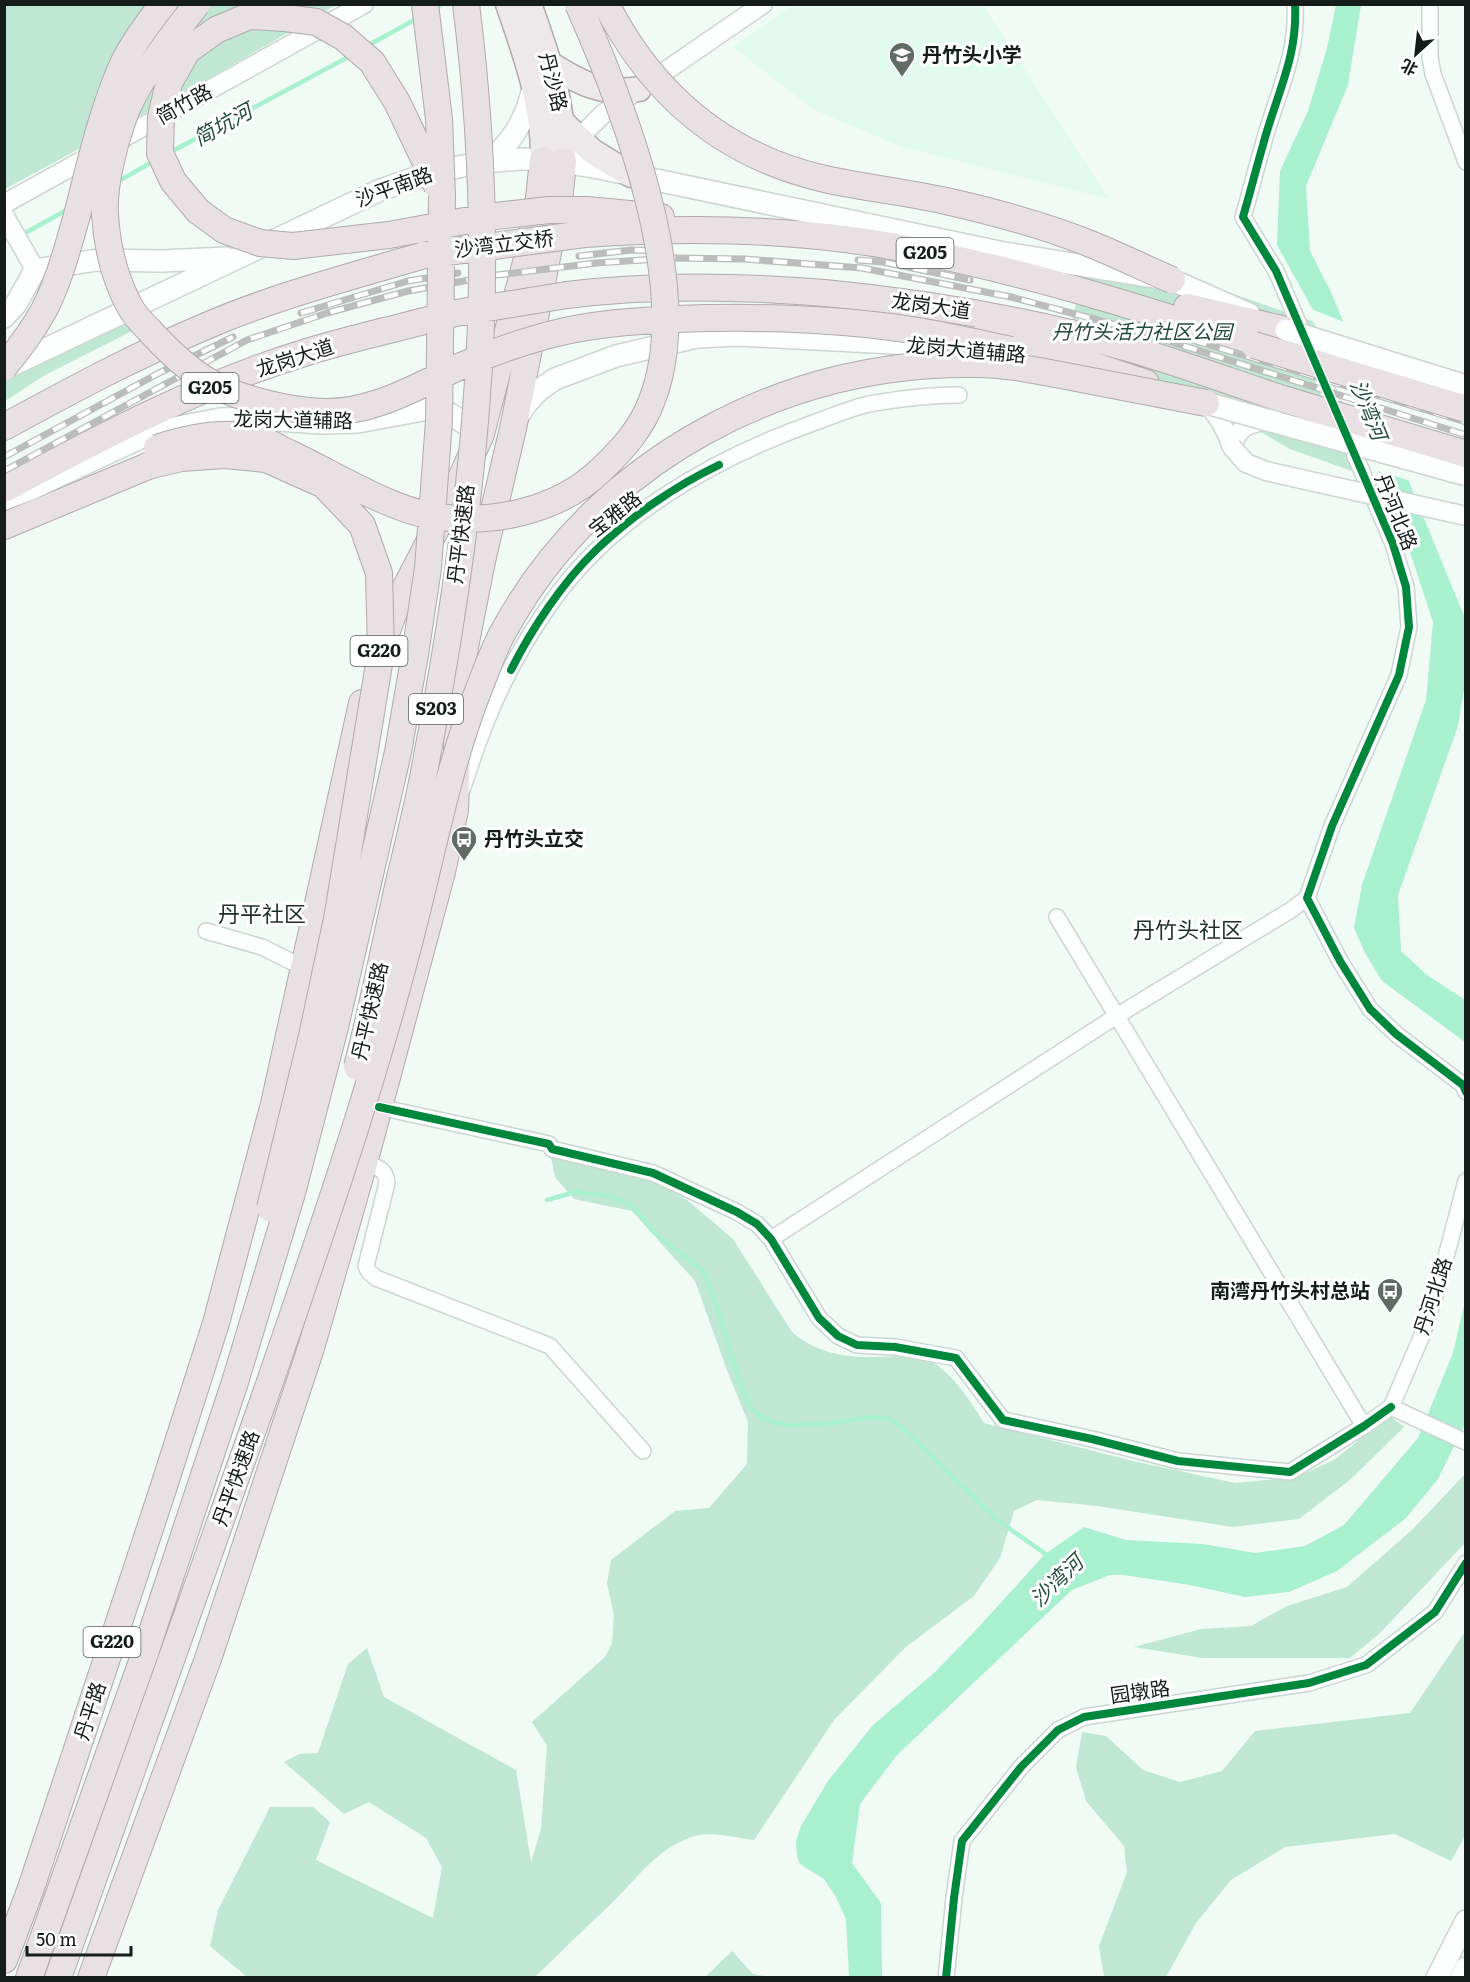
<svg xmlns="http://www.w3.org/2000/svg" width="1470" height="1982" font-family="Literata,'Noto Sans SC',serif">
  <rect width="100%" height="100%" fill="#f0fbf5"/>
  <path fill="#e3faee" d="M793 5H983L1109 199 902 147 814 110 733 47Z"/>
  <path fill="#c0e7d3" d="M145 4 146 8 178 4 336 5 201 83 5 189V5Z
    M1088 244 1329 327 1331 391 1363 475 1290 449 1252 427 1060 380Z
    M126 319 132 331 45 375 5 401V368Z
    M550 1153 668 1184 733 1239 792 1332C814 1351 840 1357 869 1357 891 1358 918 1351 937 1365 957 1380 971 1402 984 1423L1133 1461 1235 1483 1297 1477 1334 1460 1390 1416 1404 1427 1351 1479 1299 1519 1233 1527 1097 1506 1037 1500 1014 1511 1000 1558 974 1596 906 1647 834 1720 754 1840C737 1838 716 1832 699 1835 661 1844 640 1875 614 1901 587 1926 561 1952 535 1977H247L210 1946 218 1910 270 1807H313L330 1822 316 1860 433 1918 442 1867 426 1838 369 1802 344 1814 284 1762 299 1754 318 1753 348 1664 367 1648 384 1697 516 1770 531 1862 541 1829 547 1746 532 1722 605 1657 612 1643 614 1616 607 1583 611 1560 675 1511 709 1508 747 1464 748 1422 728 1373 695 1281 632 1211 574 1199 555 1177Z
    M1465 1474V1543L1379 1634 1350 1658H1202L1134 1647 1201 1629 1251 1626 1287 1606 1347 1587 1413 1529Z
    M1465 1632V1836L1451 1861 1395 1834 1285 1847 1231 1880 1196 1923 1166 1977H1104L1099 1946 1127 1872 1124 1846 1086 1801 1076 1767 1082 1732 1106 1736 1143 1770 1180 1782 1222 1771 1255 1731 1410 1713Z
    M732 1951 753 1974 769 1977H705Z"/>
  <path fill="#a9f0cf" d="M1336 5H1361L1348 85 1306 186 1310 251 1331 292 1465 618V684L1458 726 1398 895 1401 951 1427 975 1465 1000V1042L1382 981 1365 953 1354 928 1362 885 1426 700 1433 622 1407 543 1313 310 1277 245 1280 171 1308 111 1327 48Z
    M1465 1301V1424L1438 1479 1406 1518 1337 1571 1289 1592 1245 1597 1190 1585 1124 1575H1110L1072 1590 897 1755 860 1804 852 1863 881 1903 882 1977H849L846 1919 836 1897 824 1879 800 1864 797 1856 796 1841 801 1826 828 1781 873 1725 934 1673 976 1630 1045 1554 1084 1527 1126 1540 1203 1544 1255 1553 1305 1546 1344 1525 1418 1438 1453 1353Z"/>
  <path fill="#f0fbf5" d="M1308 308 1347 323 1411 481 1374 470Z"/>
  <g fill="none" stroke-linecap="round" stroke-linejoin="round">
    <path stroke="#a9f0cf" stroke-width="4.5" d="M433 10 442 4
      M367 46 418 18
      M169 153 352 55
      M117 182 154 161
      M20 236 70 208
      M547 1200 575 1192 610 1196 633 1206 656 1234 703 1271 717 1307 738 1377 750 1407 764 1419 785 1425 824 1424 874 1417 889 1419 901 1426 997 1520 1050 1557"/>
    <g stroke="#ccd6d1" stroke-width="18">
      <path id="minor" d="M1295 4C1298 58 1276 95 1263 145 1256 169 1250 193 1243 217L1276 271 1393 544 1406 587 1409 627 1399 675 1332 826 1307 898 1340 961 1370 1009 1396 1034 1463 1085 1466 1092
        M1430 4V57L1433 74 1466 162
        M462 790C471 764 479 738 490 713 505 676 526 639 549 606 610 517 713 459 813 423 831 417 850 408 869 404 898 399 928 395 959 395
        M1057 917 1364 1426
        M206 931 262 947 304 968
        M379 1107 549 1144 552 1149 653 1173 737 1212 757 1224 771 1239 819 1318 838 1336 857 1345 895 1347 956 1358 1003 1420 1092 1439 1178 1461 1290 1472 1364 1426 1391 1407
        M364 1163C378 1168 385 1167 387 1183L366 1266 369 1272 376 1278 550 1346 643 1451
        M771 1239 1115 1017 1291 910 1307 898
        M1391 1407 1421 1338 1438 1287 1466 1181
        M1391 1407 1466 1442
        M946 1978 954 1898 962 1841 1021 1767 1058 1730 1084 1717 1309 1683 1366 1665 1435 1612 1466 1563"/>
    </g>
    <g stroke="#ccd6d1" stroke-width="21">
      <path id="tertiary" d="M572 149 585 132 603 114 763 4
        M4 204 364 4
        M4 215 32 264
        M1206 403C1219 416 1226 430 1232 447
        M1232 447C1239 426 1247 424 1269 420"/>
    </g>
    <g stroke="#ccd6d1" stroke-width="24">
      <path id="secondary" d="M483 163C512 148 528 114 534 83
        M4 317 16 304 35 270 97 260 162 261 226 258
        M4 369 378 191C425 173 475 160 526 159 551 159 575 164 599 168L1004 253 1172 280 1249 314
        M517 418 526 404 539 390 555 379 616 356 697 337 738 335 951 346
        M5 499 31 489 153 432 220 419 249 418 321 423 358 422 428 409 447 412 481 434
        M1437 1978 1466 1921
        M1461 1978 1466 1968"/>
    </g>
    <g stroke="#b1a9ab" stroke-width="27">
      <path id="primary" d="M508 4C526 56 544 105 543 160
        M529 4C548 56 565 106 563 162
        M550 64C580 83 602 95 639 89
        M563 123 592 151 631 175"/>
    </g>
    <g stroke="#b1a9ab" stroke-width="28">
      <path id="trunk" d="M587 210 661 217
        M585 234C685 227 785 228 885 245 1011 267 1132 305 1254 345
        M567 295C653 284 739 286 825 293 927 303 1029 320 1128 348 1180 363 1231 382 1283 399
        M1187 307 1286 330
        M987 330 1146 383
        M4 427C70 391 135 356 204 327 275 296 350 277 424 255
        M4 489C101 437 199 385 304 353 345 340 387 331 428 320
        M4 526 148 466
        M381 646 397 604 451 500 481 434 526 262 539 198 543 160
        M4 1960 31 1888 164 1486 216 1323 274 1104 362 703
        M29 1978 145 1653 235 1382
        M58 1978 265 1396
        M91 1978 209 1656 311 1348 364 1163 442 872 455 810 458 716 464 652 482 561 514 424 560 192 563 162"/>
    </g>
    <use href="#minor" stroke="#fdfefe" stroke-width="15"/>
    <use href="#tertiary" stroke="#fdfefe" stroke-width="18"/>
    <use href="#secondary" stroke="#fdfefe" stroke-width="21"/>
    <use href="#primary" stroke="#ede8ea" stroke-width="24"/>
    <use href="#trunk" stroke="#e8e0e3" stroke-width="26"/>
    <g stroke="#babdbb" stroke-width="7">
      <path id="rail" d="M579 256 631 250 669 251
        M858 260 883 262 970 280
        M301 313 408 281 458 273
        M1193 340 1466 422
        M4 457 159 373 233 337
        M4 471 247 340 327 313 408 291 497 275 596 263 674 258 744 259 862 268 1011 297 1124 327 1466 435"/>
    </g>
    <use href="#rail" stroke="#fff" stroke-width="4.5" stroke-dasharray="14" stroke-linecap="butt"/>
    <g stroke="#ccd6d1" stroke-width="21" stroke-linecap="butt">
      <path id="tertiary-bridge" d="M1232 447 1246 463 1266 471 1466 516"/>
    </g>
    <g stroke="#ccd6d1" stroke-width="24" stroke-linecap="butt">
      <path id="secondary-bridge" d="M1286 330 1466 386
        M1206 403 1466 475"/>
    </g>
    <g stroke="#b1a9ab" stroke-width="28" stroke-linecap="butt">
      <path id="trunk-bridge" d="M197 4C172 36 134 84 122 122 113 148 103 188 105 215 107 247 115 279 130 307 135 316 143 324 150 331 169 352 193 375 219 387 248 401 292 411 324 412 374 413 417 386 461 366 488 354 516 344 545 336 588 324 632 321 677 319 757 316 845 319 924 332 953 337 982 344 1011 350
        M606 4C653 96 724 156 825 179 865 188 906 192 946 201 995 212 1046 226 1093 245 1120 256 1146 269 1172 280
        M437 186 397 102 372 62 343 37 316 22 285 18 249 16 216 30 187 51 169 83 161 117 160 153 173 181 198 211 224 230 260 243 293 246 389 235 486 217 549 210H587
        M424 255 585 234
        M428 320 456 313 567 295
        M1254 345 1466 409
        M4 367C19 349 33 330 44 310 59 281 68 247 77 215 90 165 101 114 122 66 132 44 148 23 163 4
        M1283 399 1466 454
        M157 448C187 438 221 431 253 437 265 439 278 448 289 453 332 473 387 508 432 516 491 525 557 512 601 470 622 450 642 428 652 400 695 290 624 107 578 4
        M148 466 181 458 225 455 266 459 324 485 362 525 379 573 381 652 337 919 312 1036 270 1208
        M357 1067C373 1006 385 944 399 882 409 840 420 798 427 756 449 641 467 525 476 409 487 274 483 138 466 4
        M235 1382 292 1193 335 1027 398 752 416 648 428 568 439 421 442 196 439 119 425 4
        M265 1396C315 1251 366 1106 405 958 430 867 445 774 480 686 488 666 495 645 506 627 598 460 787 360 975 364 1008 364 1039 371 1071 377 1116 386 1161 394 1206 403"/>
    </g>
    <use href="#tertiary-bridge" stroke="#fdfefe" stroke-width="18"/>
    <use href="#secondary-bridge" stroke="#fdfefe" stroke-width="21"/>
    <use href="#trunk-bridge" stroke="#e8e0e3" stroke-width="26"/>
    <g stroke="#fff" stroke-width="11">
      <path id="cycleway" d="M1295 4C1298 58 1276 95 1263 145 1256 169 1250 193 1243 217L1276 271 1393 544 1406 587 1409 627 1399 675 1332 826 1307 898 1340 961 1370 1009 1396 1034 1463 1085 1466 1092
        M511 670C531 630 562 583 595 551 630 517 675 486 719 465
        M379 1107 549 1144 552 1149 653 1173 737 1212 757 1224 771 1239 819 1318 838 1336 857 1345 895 1347 956 1358 1003 1420 1092 1439 1178 1461 1290 1472 1364 1426 1391 1407
        M946 1978 954 1898 962 1841 1021 1767 1058 1730 1084 1717 1309 1683 1366 1665 1435 1612 1466 1563"/>
    </g>
    <use href="#cycleway" stroke="#00873e" stroke-width="8"/>
  </g>
  <defs>
    <g id="school-pin" transform="scale(1.35)"><path d="M0 17L-7.5 6A9.5 9.5 0 1 1 7.5 6Z" fill="#616b66" stroke="#fff"/><path d="M0-5L7-2L0 1L-7-2ZM-4 1L0 2.5L4 1V4Q0 6-4 4Z" fill="#fff"/></g>
    <g id="bus-pin" transform="scale(1.35)"><path d="M0 17L-7.5 6A9.5 9.5 0 1 1 7.5 6Z" fill="#616b66" stroke="#fff"/><path d="M-5-6H5V4H4V6H2V4H-2V6H-4V4H-5ZM-3.5-4V0h7V-4ZM-3.5 1.2v1.5H-2V1.2ZM2 1.2v1.5H3.5V1.2Z" fill="#fff"/></g>
  </defs>
  <g fill-rule="evenodd">
    <use href="#school-pin" x="902" y="55"/>
    <use href="#bus-pin" x="464" y="839"/>
    <use href="#bus-pin" x="1390" y="1291"/>
  </g>
  <g text-anchor="middle" stroke-width="6" stroke-linejoin="round" paint-order="stroke">
    <g fill="#fff" stroke="#5a615e" stroke-width="1.5">
      <rect x="896.5" y="238" width="57" height="30" rx="4.5"/>
      <rect x="181.5" y="373" width="57" height="30" rx="4.5"/>
      <rect x="350.5" y="636" width="57" height="30" rx="4.5"/>
      <rect x="409" y="694" width="54" height="30" rx="4.5"/>
      <rect x="83.5" y="1627" width="57" height="30" rx="4.5"/>
    </g>
    <g font-size="18" font-weight="bold" fill="#141d19">
      <text x="925" y="259">G205</text>
      <text x="210" y="394">G205</text>
      <text x="379" y="657">G220</text>
      <text x="436" y="715">S203</text>
      <text x="112" y="1648">G220</text>
    </g>
    <g font-size="20" font-weight="bold" fill="#141d19" stroke="#fff" text-anchor="start">
      <text x="922" y="62">丹竹头小学</text>
      <text x="484" y="846">丹竹头立交</text>
      <text x="1370" y="1298" text-anchor="end">南湾丹竹头村总站</text>
    </g>
    <g font-size="20" fill="#141d19" stroke="#fff">
      <text transform="translate(553 82) rotate(76)" y="7">丹沙路</text>
      <text transform="translate(184 104) rotate(-29)" y="7">简竹路</text>
      <text transform="translate(394 187) rotate(-20)" y="7">沙平南路</text>
      <text transform="translate(504 244) rotate(-7)" y="7">沙湾立交桥</text>
      <text transform="translate(931 306) rotate(8)" y="7">龙岗大道</text>
      <text transform="translate(966 350) rotate(5)" y="7">龙岗大道辅路</text>
      <text transform="translate(295 358) rotate(-18)" y="7">龙岗大道</text>
      <text transform="translate(293 420) rotate(1)" y="7">龙岗大道辅路</text>
      <text transform="translate(1396 512) rotate(68)" y="7">丹河北路</text>
      <text transform="translate(615 514) rotate(-38)" y="7">宝雅路</text>
      <text transform="translate(461 534) rotate(-83)" y="7">丹平快速路</text>
      <text transform="translate(370 1011) rotate(-77)" y="7">丹平快速路</text>
      <text transform="translate(1433 1296) rotate(-72)" y="7">丹河北路</text>
      <text transform="translate(236 1478) rotate(-70)" y="7">丹平快速路</text>
      <text transform="translate(1140 1692) rotate(-8)" y="7">园墩路</text>
      <text transform="translate(90 1711) rotate(-72)" y="7">丹平路</text>
    </g>
    <g font-size="20" font-style="italic" fill="#204a38" stroke="#fff">
      <text x="1142" y="339">丹竹头活力社区公园</text>
    </g>
    <g font-size="21" font-style="italic" fill="#244e3c" stroke="#fff">
      <text transform="translate(223 125) rotate(-29)" y="7">简坑河</text>
      <text transform="translate(1368 410) rotate(68)" y="7">沙湾河</text>
      <text transform="translate(1057 1581) rotate(-44)" y="7">沙湾河</text>
    </g>
    <g font-size="22" fill="#1b2e25" stroke="#fff">
      <text x="262" y="922">丹平社区</text>
      <text x="1188" y="938">丹竹头社区</text>
    </g>
  </g>
  <rect width="1470" height="1982" fill="none" stroke="#141d19" stroke-width="12"/>
  <g transform="translate(1416 54) rotate(207)" stroke="#ffffff" stroke-width="4.5" paint-order="stroke">
  <path d="M0-4.5L10 22L0 15L-10 22Z" fill="#141d19"/>
  <text y="-9" font-size="16" font-weight="bold" text-anchor="middle" fill="#141d19">北</text>
  </g>
  <path d="M27 1946v9h104v-9" fill="none" stroke="#141d19" stroke-width="3"/>
  <text x="36" y="1946" font-size="18" fill="#141d19" stroke="#ffffff" stroke-width="4.5" paint-order="stroke">50 m</text>
</svg>
